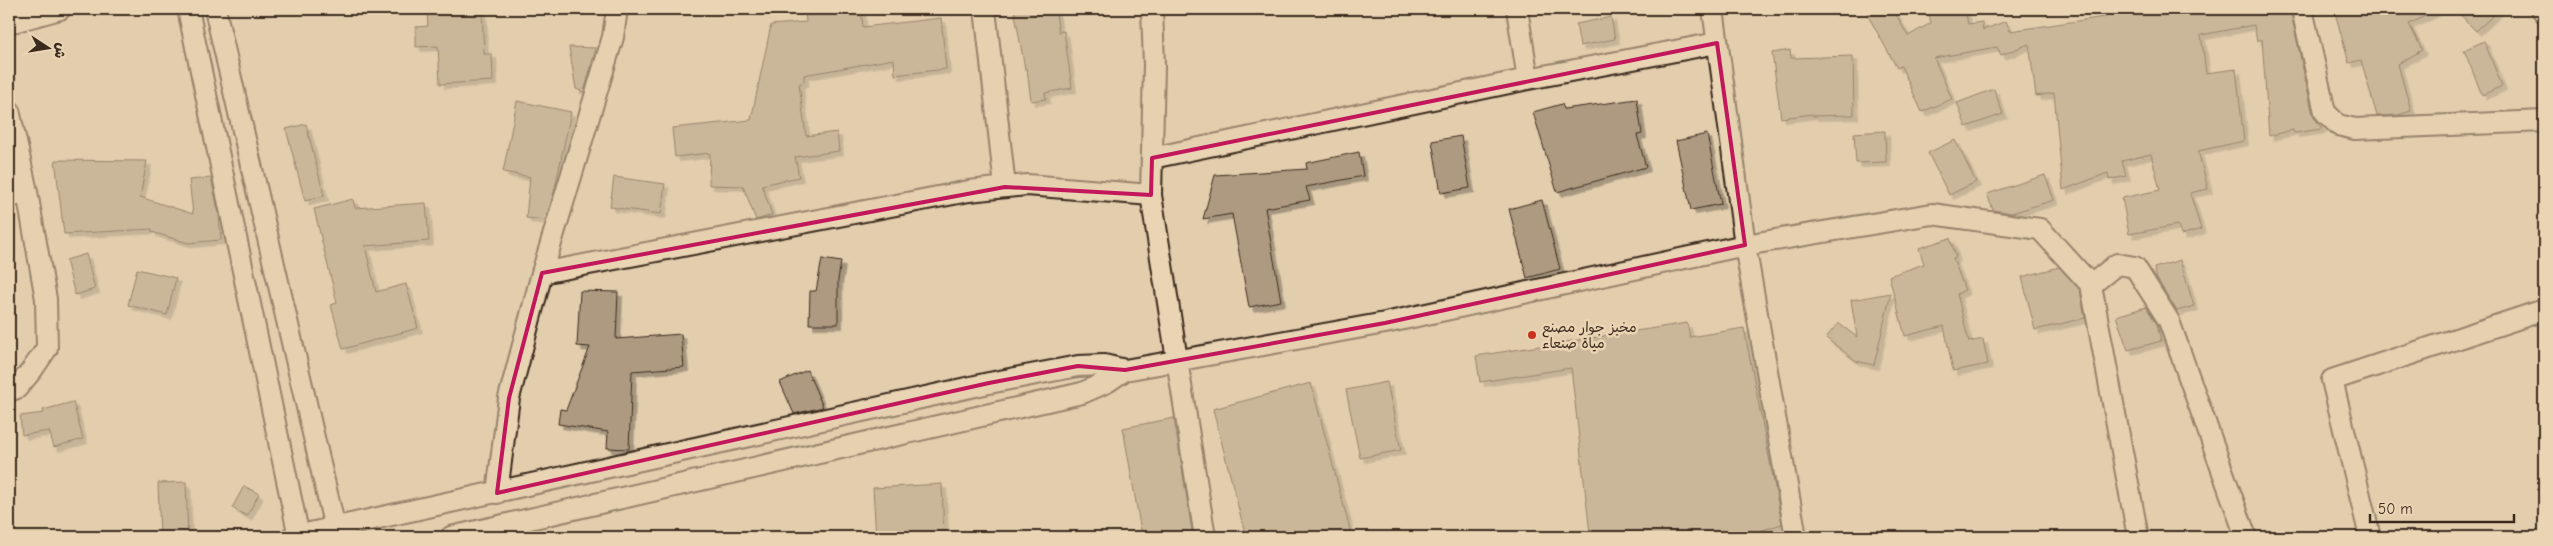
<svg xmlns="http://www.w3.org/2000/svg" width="2553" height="546" font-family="'Comic Neue','Playpen Sans Arabic',sans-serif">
  <defs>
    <filter id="shadow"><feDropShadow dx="4.5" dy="4.5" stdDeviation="0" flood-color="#0004"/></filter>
  </defs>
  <rect width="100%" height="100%" fill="#e2cdad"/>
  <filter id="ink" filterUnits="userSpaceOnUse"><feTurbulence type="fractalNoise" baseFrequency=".02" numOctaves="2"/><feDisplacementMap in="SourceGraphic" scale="10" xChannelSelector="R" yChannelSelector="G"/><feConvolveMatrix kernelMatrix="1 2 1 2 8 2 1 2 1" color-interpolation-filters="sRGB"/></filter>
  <g filter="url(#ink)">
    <path fill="#ae9a80" stroke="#3b2a1e" filter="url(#shadow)" d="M427 9H482L484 54H492L493 81 440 84 438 46 416 47V27L428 26Z
      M805 9H861L863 27 941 18 946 69 895 75 894 59 804 75V82L799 84 806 136 837 132 839 151 795 157 799 177 762 185 772 215 756 220 743 186 709 185 710 153 675 157 672 128 751 120 771 25 806 22Z
      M1014 9H1055L1059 32 1064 31 1072 88 1045 93 1046 99 1031 101 1027 69H1025Z
      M1876 9H1893L1908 36 1931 23 1928 9H1965L1968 24 1982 22 1983 30 2006 21 2010 31 2111 16 2109 9H2178L2179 11 2194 9H2290L2313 115 2322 129 2294 133 2293 130 2269 136 2262 39 2257 41 2254 25 2201 35 2206 73 2236 69 2244 141 2198 151 2208 189 2190 193 2201 229 2181 235 2178 225 2129 234 2122 198 2160 190 2151 154 2122 161 2126 176 2109 180 2108 173 2063 190 2054 93 2036 96 2029 44 2001 55 1997 47 1934 58 1952 99 1922 112 1901 66 1897 68 1867 14Z
      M2334 9H2440L2409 24 2422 50 2398 64 2411 111 2398 115 2377 116 2361 60 2349 63Z
      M2455 9H2500L2476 31Z
      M1611 17 1615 39 1580 46 1576 24Z
      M2484 41 2502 86 2482 95 2464 50Z
      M569 47 596 48 584 92 576 89Z
      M1790 50 1791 58 1853 56 1854 115 1813 116V114L1781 118 1772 53Z
      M1994 89 2003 114 1966 127 1957 103Z
      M1637 99 1642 134 1637 135 1646 167 1557 192 1533 112 1562 104 1564 109Z
      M517 101 571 112 555 188 546 220 526 218 530 177 503 172Z
      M306 124 324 196 305 201 286 129Z
      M1885 131 1886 162 1856 163 1854 133Z
      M1707 134 1721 204 1691 210 1676 141Z
      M1461 136 1470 188 1441 193 1432 141Z
      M1955 140 1976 182 1949 195 1928 153Z
      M1359 152 1363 176 1306 187 1310 200 1265 208 1281 301 1249 307 1232 214 1203 219 1215 175 1307 169 1306 163Z
      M55 160 147 161 140 197 193 214 189 180 211 178 219 214 221 240 188 243 152 232V229L64 234Z
      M2045 175 2054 200 2012 213 1993 210 1987 194Z
      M614 177 665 184 661 214 610 207Z
      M353 199 355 208 426 203 429 241 365 246 376 292 406 284 418 328 343 349 331 305 337 303 314 209Z
      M1542 200 1560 269 1527 278 1509 209Z
      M1950 238 1956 257 1953 258 1965 290 1957 294 1969 342 1983 339 1988 364 1953 371 1944 326 1905 336 1889 276 1924 264 1919 248Z
      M86 254 95 289 75 295 66 260Z
      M822 259 841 262 838 280V324H809L810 291H816Z
      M2180 260 2194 306 2177 311 2157 279 2154 268Z
      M2059 267 2080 290 2085 318 2035 330 2022 277Z
      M137 269 176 278 167 315 128 305Z
      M580 291 618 292 616 339 681 334 684 367 632 371 629 449 607 448 608 432 558 424 560 409 566 410 590 347 577 346Z
      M1891 293 1874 365 1856 361 1826 338 1838 323 1857 337 1851 300Z
      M2146 307 2157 324 2161 341 2128 350 2116 316Z
      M1687 323 1690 337 1744 328 1782 524 1740 537H1632L1631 532 1590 533 1571 368 1480 382 1476 356Z
      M807 370 823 407 794 414 780 382Z
      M1387 382 1401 450 1360 458 1346 390Z
      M1311 383 1352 537H1246L1213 409Z
      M73 402 83 439 54 447 49 431 22 435 20 416 44 413 43 410Z
      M1174 418 1193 537H1142L1123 428Z
      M186 482 188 537H160L158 483Z
      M942 484 944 537H876L873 488Z
      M244 486 259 494 247 516 232 508Z"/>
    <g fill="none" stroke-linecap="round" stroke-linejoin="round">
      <g stroke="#3b2a1e" stroke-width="24">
        <path id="minor" d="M188 9 299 537
          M215 9 337 537
          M985 9 1005 187
          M1152 9 1154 65 1151 195 1205 537
          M1517 9 1528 79
          M1713 9 1745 245 1796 537
          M2302 9 2325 112 2338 125 2355 129 2544 121
          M2542 9 2544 12
          M9 23 60 9
          M9 110 27 192 9 197
          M1152 158 1528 79 1717 43
          M542 273 969 191 1027 185 1151 195
          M2091 285 2117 264 2135 267 2169 321 2246 537
          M9 391 17 388 32 370 47 348 46 299 27 192
          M497 493 509 398 542 273 613 37 617 9
          M292 537 989 383 1078 366 1104 365 1125 370 1385 323 1745 245 1932 214 2040 229 2091 285 2138 537
          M451 537 1082 393 1107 382 1125 370
          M2370 537 2332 380 2544 310"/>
      </g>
      <use href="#minor" stroke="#e9d4b3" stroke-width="20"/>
    </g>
  </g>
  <path d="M0 0H2553V546H0ZM1717 43 1745 245 1385 323 1125 370 1078 366 989 383 497 493 509 398 542 273 1005 187 1151 195 1152 158Z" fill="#e2cdad" fill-opacity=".55" fill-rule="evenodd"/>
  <path fill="none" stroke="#c2185b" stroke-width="4" stroke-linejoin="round" d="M1717 43 1745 245 1385 323 1125 370 1078 366 989 383 497 493 509 398 542 273 1005 187 1151 195 1152 158Z"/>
  <circle fill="#c8321e" stroke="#e9d4b3" stroke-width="2" cx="1532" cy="335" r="5"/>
  <g text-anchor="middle" stroke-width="5" stroke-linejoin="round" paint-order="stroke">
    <g font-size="14" fill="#3b2a1e" stroke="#e9d4b3" text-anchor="start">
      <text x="1542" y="332">مخبز جوار مصنع<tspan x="1542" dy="16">مياة صنعاء</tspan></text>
    </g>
  </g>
  <rect width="2553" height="546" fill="none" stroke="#e9d4b3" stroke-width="30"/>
  <rect x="15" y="15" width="2523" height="516" fill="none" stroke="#3b2a1e" stroke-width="2" filter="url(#ink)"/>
  <g transform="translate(48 48) rotate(102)" stroke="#e9d4b3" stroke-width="4" paint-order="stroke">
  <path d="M0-4L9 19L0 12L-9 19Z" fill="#3b2a1e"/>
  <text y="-8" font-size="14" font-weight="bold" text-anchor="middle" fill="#3b2a1e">ش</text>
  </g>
  <path d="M2370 514v8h144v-8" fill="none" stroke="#3b2a1e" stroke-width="2.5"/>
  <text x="2378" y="514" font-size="15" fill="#3b2a1e" stroke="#e9d4b3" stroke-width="4" paint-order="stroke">50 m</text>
</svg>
